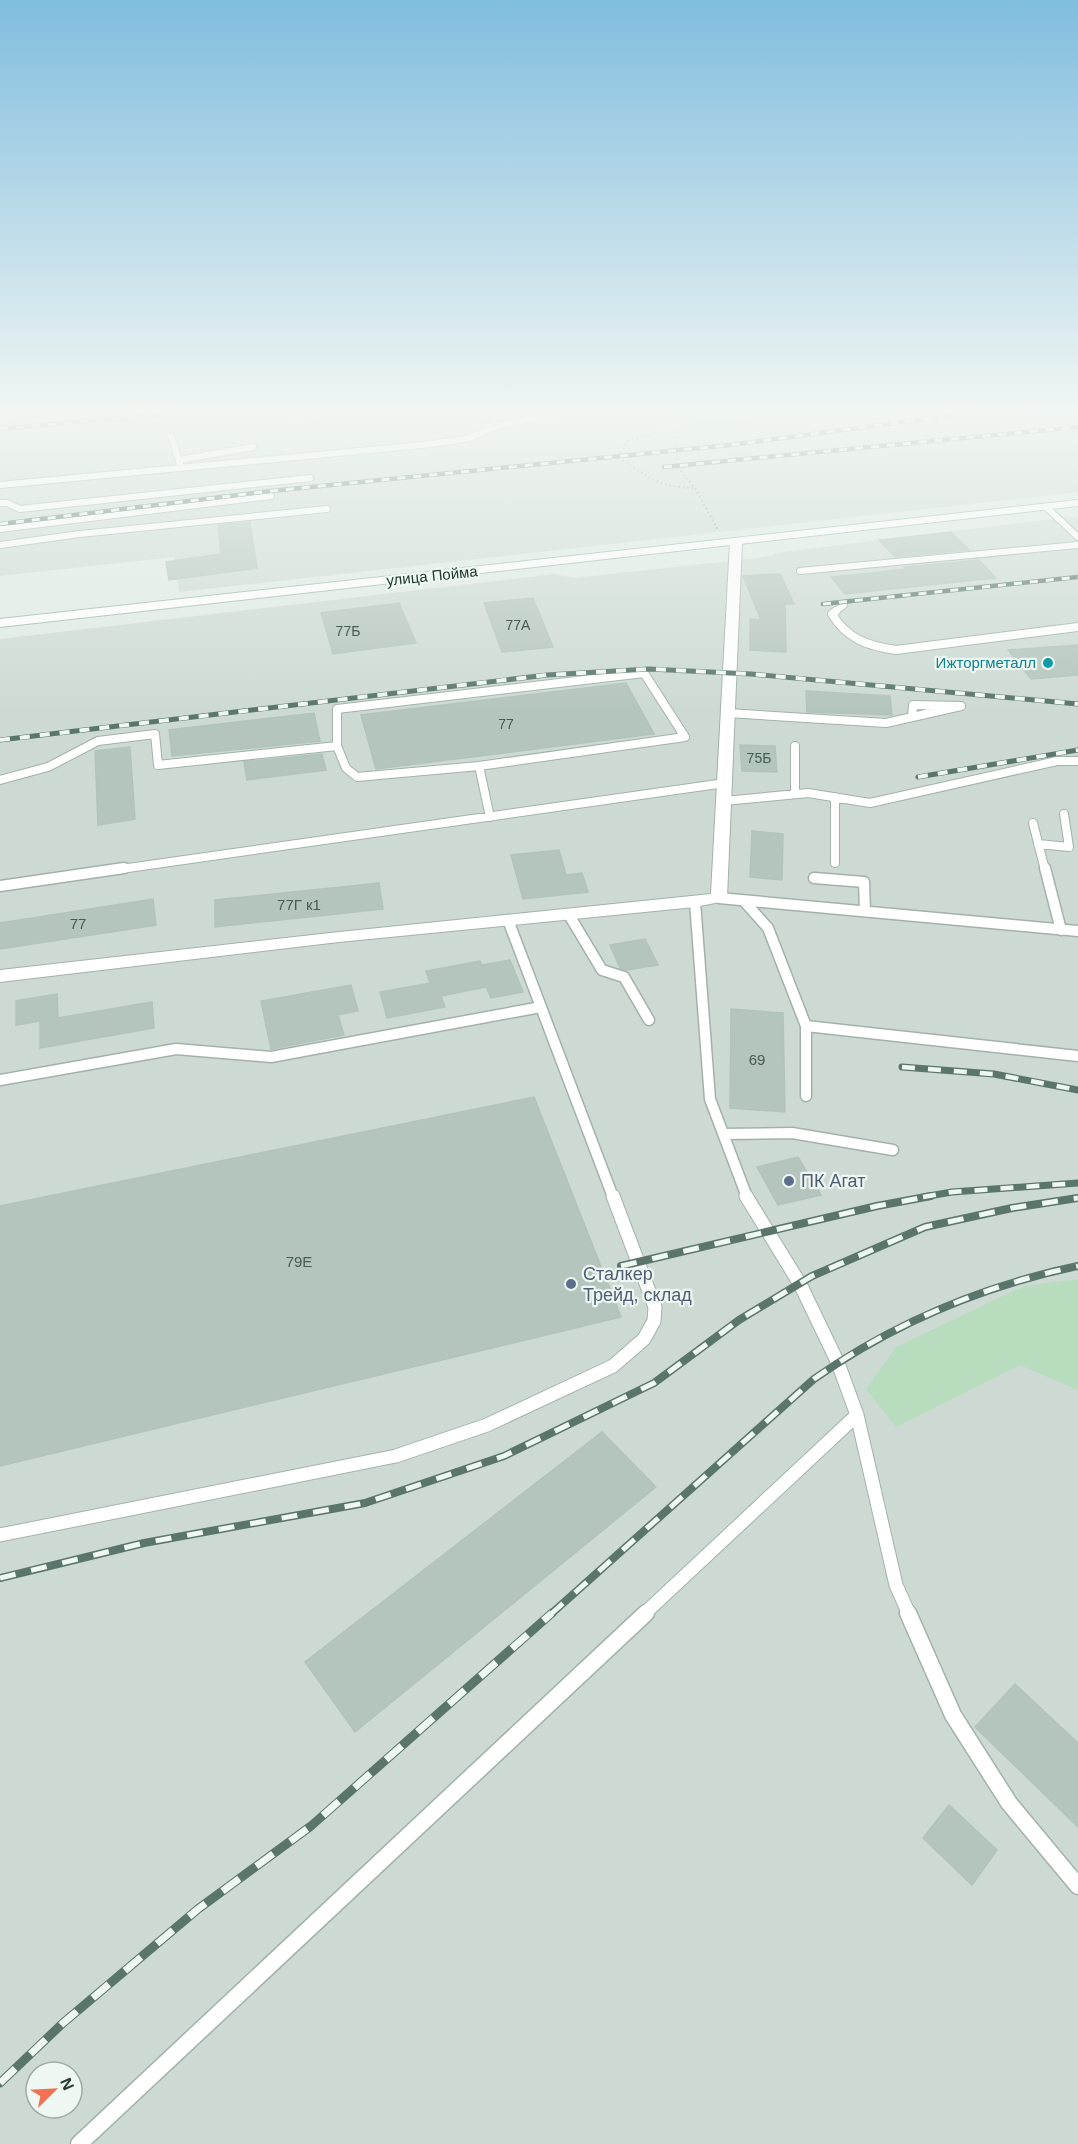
<svg xmlns="http://www.w3.org/2000/svg" width="1078" height="2144" font-family="Helvetica,sans-serif">
  <rect width="100%" height="100%" fill="#dfeae4"/>
  <path fill="#cddad3" fill-rule="evenodd" d="M0 410H1078V492L179 592 174 557 0 576Z
    M1078 516V2144H0V639L555 574 574 578 748 559 771 556 775 553ZM36 2072H72V2108H36Z"/>
  <path fill="#b7dcbe" d="M676 410H920L696 429Z
    M1078 1279V1390L1020 1365 896 1427 866 1389 896 1347 1024 1286Z"/>
  <g fill="none" stroke-linecap="round" stroke-linejoin="round">
    <path stroke="#85cad0" stroke-width="4" d="M1032 414 1070 410"/>
  </g>
  <path fill="#b4c5bd" stroke="#b1c4bb" stroke-width="1.5" d="M250 522 257 568 169 580 166 562 221 554 218 525Z
    M951 532 969 550 895 557 879 540Z
    M979 560 996 578 845 594 831 577 907 569 904 567Z
    M780 574 794 604H785L786 652 750 650V619L761 620 743 576Z
    M533 598 553 647 502 652 484 603Z
    M399 603 416 643 333 654 321 613Z
    M1078 645V675L1031 679 1008 650Z
    M626 683 654 734 376 769 361 715Z
    M806 691 890 696 892 715 807 712Z
    M314 713 320 741 172 756 169 730Z
    M740 745 775 746 777 772 742 771Z
    M130 747 135 819 98 825 95 751Z
    M322 754 326 770 247 780 244 762Z
    M752 831 783 834 782 880 750 877Z
    M559 850 566 875 582 873 588 892 523 899 511 855Z
    M379 883 383 909 215 927V900Z
    M153 899 156 925 0 949V923Z
    M645 939 658 965 627 970 620 968 610 945Z
    M510 960 523 992 491 998 486 987 441 996 445 1007 387 1018 380 992 430 983 426 971 480 961 482 965Z
    M351 985 358 1011 338 1015 344 1035 271 1049 261 1001Z
    M57 994 58 1018 152 1002 154 1028 40 1048V1021L16 1025V1001Z
    M731 1009 783 1013 785 1112 730 1108Z
    M534 1097 621 1317 0 1466V1206Z
    M798 1157 821 1195 778 1205 757 1167Z
    M602 1432 656 1487 355 1732 305 1662Z
    M1015 1684 1078 1743V1827L975 1727Z
    M949 1805 997 1850 972 1885 923 1838Z"/>
  <g fill="none" stroke-linecap="round" stroke-linejoin="round">
    <g stroke="#a2b2ab" stroke-width="8">
      <path id="service-far4" d="M0 415 68 410
        M294 416 368 410
        M489 428 495 417 490 410
        M171 436 181 467
        M179 460 253 447
        M0 485 422 445 466 439 500 425 577 411
        M0 503H7L20 509 310 478
        M1046 507 1078 537
        M0 529 271 496
        M0 545 80 534 327 509
        M800 571 1078 545
        M834 612 844 605"/>
    </g>
    <g stroke="#a2b2ab" stroke-width="10">
      <path id="service-far3" d="M836 611 832 614C847 639 868 646 896 650L1078 627
        M728 713 886 723 961 706 913 705 912 717
        M337 746V709L644 673 685 737 479 766
        M795 746V794
        M0 780 48 767 98 741 155 734 158 765 337 746 346 768 357 777 479 766 490 817
        M835 797V863
        M724 801 808 793 870 803 1057 761H1078
        M1033 823 1045 870
        M1038 844 1069 847 1064 814
        M114 870 725 783"/>
    </g>
    <g stroke="#a2b2ab" stroke-width="13">
      <path id="service-far2" d="M1045 868 1061 930
        M814 878 864 882 865 911
        M0 886 124 868
        M719 898 1078 931
        M743 900 768 928 806 1026 1078 1056
        M695 902 710 1099 747 1197
        M569 915 602 970 624 977 649 1020
        M508 920 613 1197
        M806 1026V1096
        M0 1080 176 1049 271 1057 541 1007
        M723 1134 792 1133 893 1150"/>
    </g>
    <g stroke="#a2b2ab" stroke-width="15">
      <path id="service-far1" d="M746 1196 800 1284 838 1363 857 1415 896 1585 909 1614
        M0 1535 396 1456 487 1425 613 1366 644 1339 654 1321 655 1307 613 1196
        M644 1614 857 1415"/>
    </g>
    <g stroke="#a2b2ab" stroke-width="19">
      <path id="service" d="M908 1613 953 1715 1009 1803 1078 1886
        M79 2144 646 1613"/>
    </g>
    <g stroke="#a2b2ab" stroke-width="2">
      <path id="minor" d="M736 539 742 542 727 898 725 901 695 907 339 942 0 982V970L339 932 711 894 730 542Z"/>
    </g>
    <g stroke="#9eb6ab" stroke-width="2">
      <path id="secondary" d="M1078 500V506L0 627V619Z"/>
    </g>
    <path stroke="#7fae9c" stroke-width="2" stroke-dasharray="1.5 3" stroke-linecap="butt" d="M675 427 678 468 695 488 717 528H713
      M672 428 628 441 621 452V459C651 479 658 487 695 488"/>
    <use href="#service-far4" stroke="#fff" stroke-width="6"/>
    <use href="#service-far3" stroke="#fff" stroke-width="8"/>
    <use href="#service-far2" stroke="#fff" stroke-width="10"/>
    <use href="#service-far1" stroke="#fff" stroke-width="13"/>
    <use href="#service" stroke="#fff" stroke-width="16"/>
    <use href="#minor" fill="#fff" fill-rule="evenodd"/>
    <use href="#secondary" fill="#fff" fill-rule="evenodd"/>
    <g stroke="#5a766c" stroke-width="4.5">
      <path id="rail-far4" d="M0 429 214 410
        M664 467 1078 427
        M0 524 271 491 730 445 994 410
        M823 604 1078 577"/>
    </g>
    <g stroke="#5a766c" stroke-width="5">
      <path id="rail-far3" d="M0 740 547 675 649 669 751 674 1078 704
        M918 777 1078 750"/>
    </g>
    <g stroke="#5a766c" stroke-width="7">
      <path id="rail-far2" d="M902 1067 994 1074 1078 1090
        M923 1197 952 1192 1078 1183"/>
    </g>
    <g stroke="#5a766c" stroke-width="8">
      <path id="rail-far1" d="M621 1266 877 1206 931 1196
        M0 1578 144 1543 365 1503 504 1456 654 1383 739 1320 812 1276 925 1227 1012 1208 1078 1198
        M551 1614 814 1379C894 1323 982 1286 1078 1266"/>
    </g>
    <g stroke="#5a766c" stroke-width="9">
      <path id="rail" d="M0 2083 63 2023 198 1909 311 1826 552 1613"/>
    </g>
    <use href="#rail-far4" stroke="#eff7f2" stroke-width="3" stroke-dasharray="8" stroke-linecap="butt"/>
    <use href="#rail-far3" stroke="#eff7f2" stroke-width="4" stroke-dasharray="10" stroke-linecap="butt"/>
    <use href="#rail-far2" stroke="#eff7f2" stroke-width="4.5" stroke-dasharray="13" stroke-linecap="butt"/>
    <use href="#rail-far1" stroke="#eff7f2" stroke-width="5" stroke-dasharray="16" stroke-linecap="butt"/>
    <use href="#rail" stroke="#eff7f2" stroke-width="7" stroke-dasharray="21" stroke-linecap="butt"/>
  </g>
  <linearGradient id="sky" x2="0" y2="1"><stop stop-color="#80bdde"/><stop offset="0.58" stop-color="#f1f6f3"/><stop offset="1" stop-color="#f1f6f3" stop-opacity="0"/></linearGradient>
  <rect width="1078" height="710" fill="url(#sky)"/>
  <circle fill="#0f9aa8" stroke="#eff7f2" stroke-width="2" cx="1048" cy="663" r="6"/>
  <g fill="#5c6f8a" stroke="#eff7f2" stroke-width="2">
    <circle cx="789" cy="1181" r="6"/>
    <circle cx="571" cy="1284" r="6"/>
  </g>
  <g text-anchor="middle" stroke-width="4.5" stroke-linejoin="round" paint-order="stroke">
    <g font-size="14" fill="#455d54">
      <text x="518" y="630">77А</text>
      <text x="348" y="636">77Б</text>
      <text x="506" y="729">77</text>
      <text x="759" y="763">75Б</text>
    </g>
    <g font-size="15" fill="#203a31" stroke="#eff7f2">
      <text transform="translate(432 576) rotate(-6)" y="5">улица Пойма</text>
    </g>
    <g font-size="15" fill="#0d838f" stroke="#eff7f2" text-anchor="end">
      <text x="1036" y="668">Ижторгметалл</text>
    </g>
    <g font-size="15" fill="#455d54">
      <text x="299" y="910">77Г к1</text>
      <text x="78" y="929">77</text>
      <text x="757" y="1065">69</text>
      <text x="299" y="1267">79Е</text>
    </g>
    <g font-size="18" fill="#4e5e75" stroke="#eff7f2" text-anchor="start">
      <text x="801" y="1187">ПК Агат</text>
      <text x="583" y="1280">Сталкер<tspan x="583" dy="21">Трейд, склад</tspan></text>
    </g>
  </g>
  <g transform="translate(54 2090) rotate(66)"><circle r="28" fill="#eff7f2" stroke="#9caba5" stroke-width="1.5"/>
  <path d="M0-4.5L10 22L0 15L-10 22Z" fill="#f27054"/>
  <text y="-9" font-size="16" font-weight="bold" text-anchor="middle" fill="#203a31">N</text>
  </g>
</svg>
